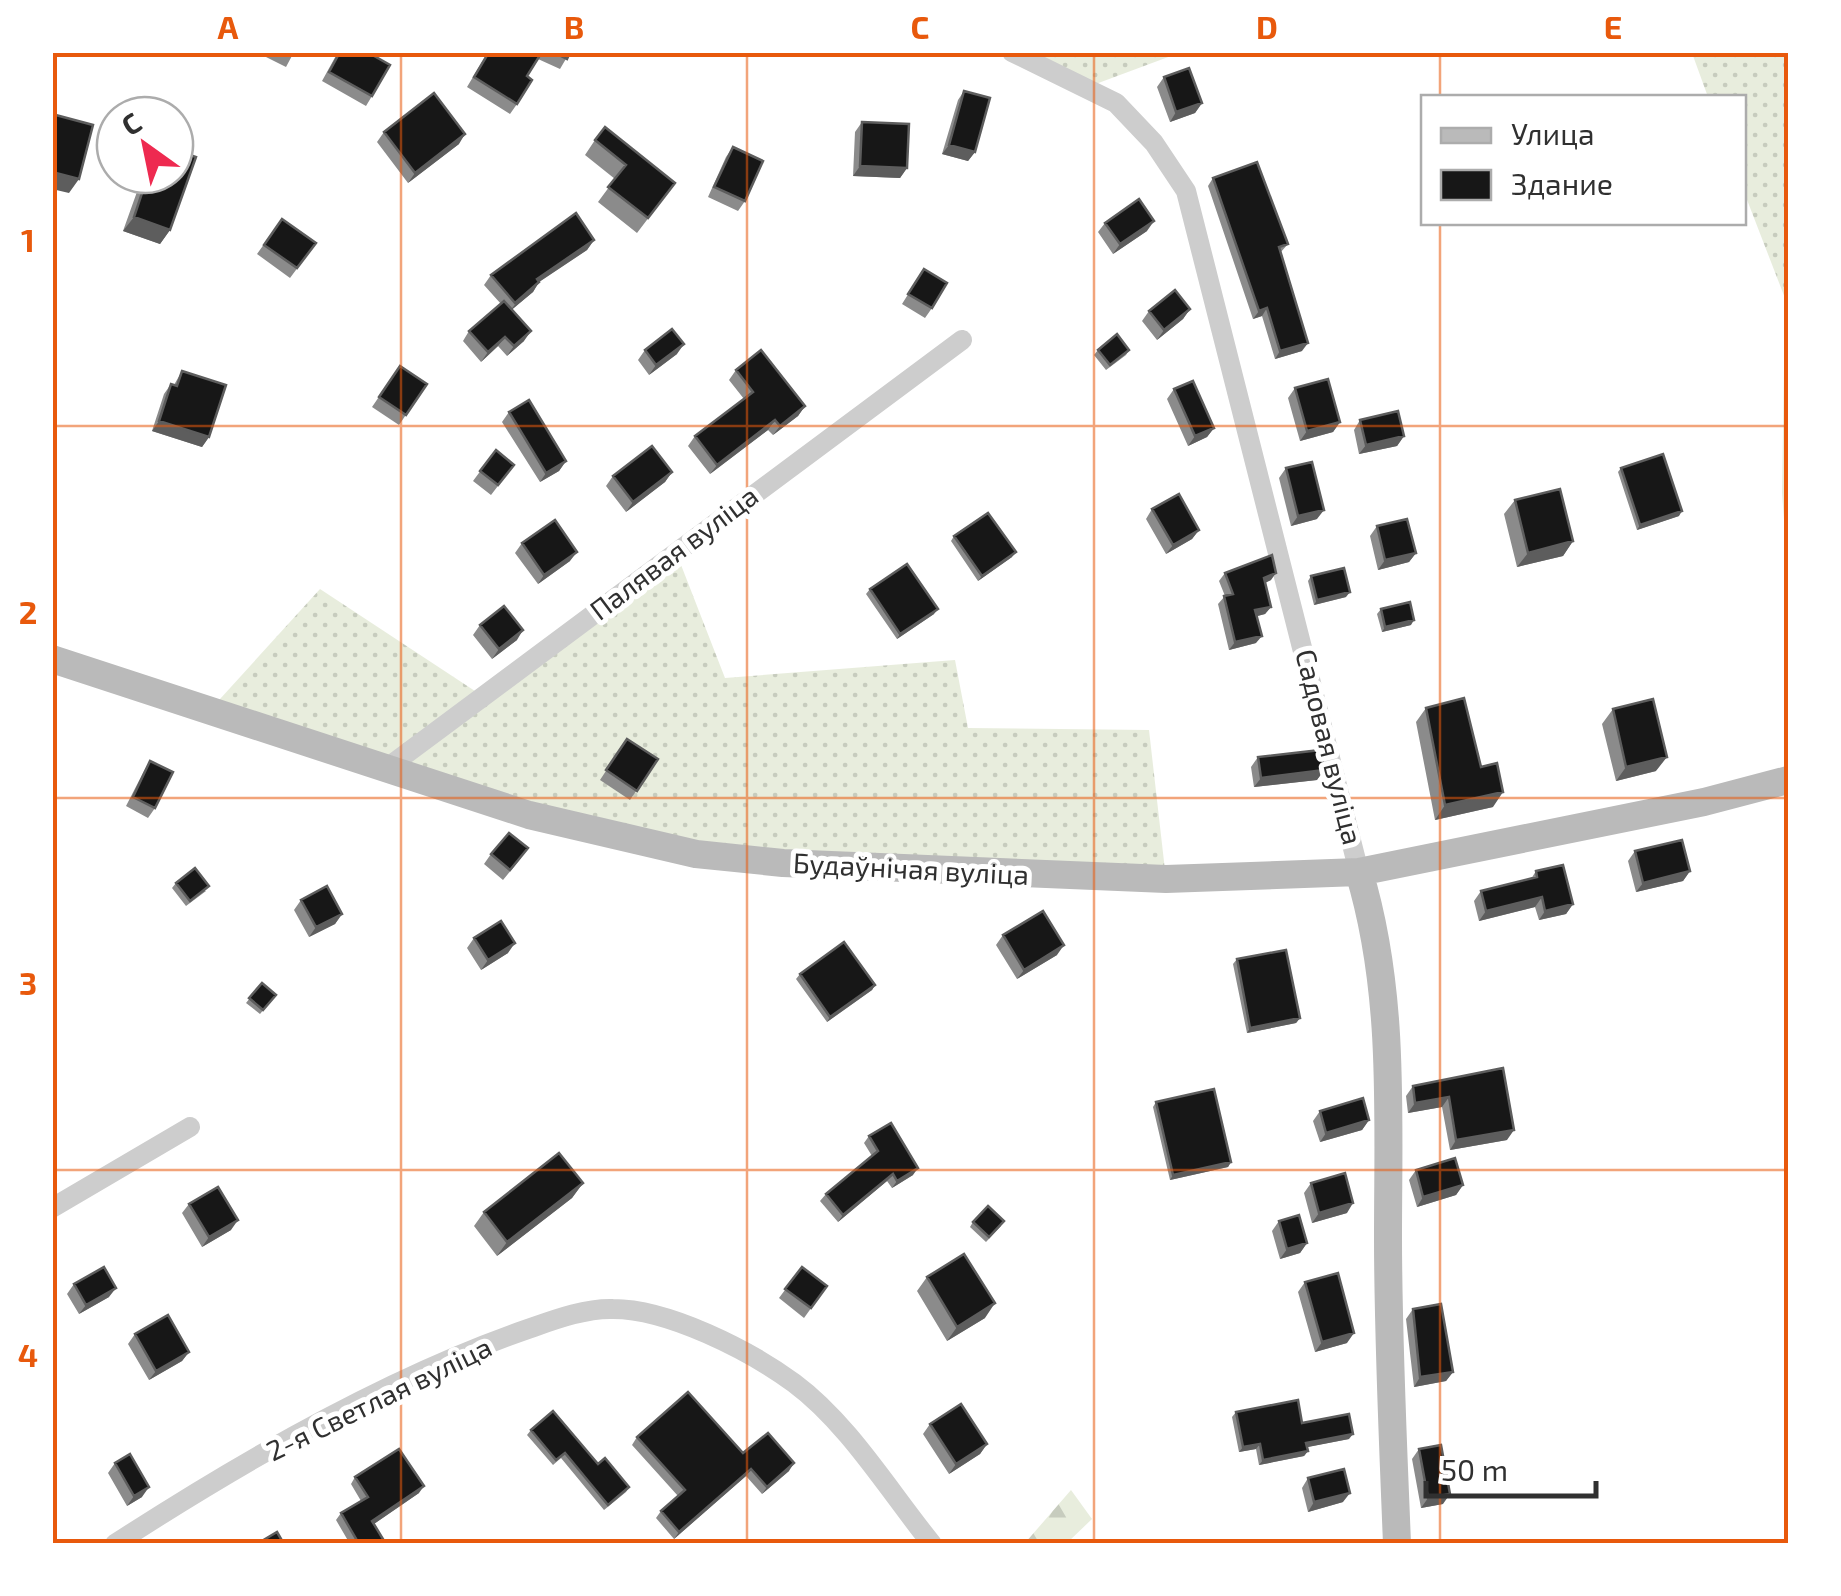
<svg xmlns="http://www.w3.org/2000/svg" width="1841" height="1596" font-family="'Exo 2',sans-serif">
  <defs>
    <pattern id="grass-dots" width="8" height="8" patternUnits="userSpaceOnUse" patternTransform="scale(2.5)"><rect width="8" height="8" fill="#e8eddd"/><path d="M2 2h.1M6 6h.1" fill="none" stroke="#c7ccbe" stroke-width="1.8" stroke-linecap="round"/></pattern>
    <pattern id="forest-firs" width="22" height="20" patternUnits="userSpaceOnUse" patternTransform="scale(2.5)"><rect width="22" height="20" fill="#e8eddd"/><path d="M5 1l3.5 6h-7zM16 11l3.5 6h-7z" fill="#c7ccbe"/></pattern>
  </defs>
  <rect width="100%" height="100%" fill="#fff"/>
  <path fill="url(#grass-dots)" d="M1012 53H1179L1085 88Z
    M1692 53H1788V306L1744 192V98L1708 97Z
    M676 552 725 678 955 660 968 728 1149 730 1166 879 696 854 210 710 320 589 481 695Z"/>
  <path fill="url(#forest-firs)" d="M1785 305 1788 306V573L1782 493Z
    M1071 1490 1092 1519 1067 1543H1025Z"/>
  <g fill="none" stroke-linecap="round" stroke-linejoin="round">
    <path stroke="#cdcdcd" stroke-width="20" d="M1012 52 1116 103 1154 143 1186 191 1359 872
      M387 768 962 340
      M52 1208 190 1127
      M115 1544C238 1464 387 1378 525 1330 551 1321 584 1308 613 1309 668 1309 749 1350 794 1383 848 1423 889 1491 932 1544"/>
    <path stroke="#bababa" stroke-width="28" d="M52 659 529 815 696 854 783 863 1166 879 1359 872 1704 802 1788 780
      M1359 872C1395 991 1388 1114 1388 1237 1388 1339 1393 1441 1397 1544"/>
  </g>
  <path fill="#8b8b8b" d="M256 52H294L286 67Z
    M338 52H367L372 96 366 106 322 81Z
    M488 52H570L560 69 538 59 527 76 517 104 510 114 467 87Z
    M1164 77 1202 103 1195 113 1170 122 1157 87Z
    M964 91 975 152 968 161 942 154 958 100Z
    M862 122 907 168 900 178 853 176 855 132Z
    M384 132 459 144 408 183 377 142Z
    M595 140 675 183 637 233 598 202 615 179 585 155Z
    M733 147 745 201 738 211 708 197 726 157Z
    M143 175H175L170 230 160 244 123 231Z
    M1213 178 1288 244 1280 253 1302 351 1275 359 1262 316 1253 319 1208 186Z
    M282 219 316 243 290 278 257 254Z
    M1105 223 1147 231 1113 254 1098 232Z
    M594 240 587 250 539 282 533 292 512 309 524 341 507 356 498 346 481 362 463 341 469 331 501 304 484 285 491 275Z
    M924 269 932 308 925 318 902 304Z
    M1190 309 1183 319 1157 340 1142 321 1149 311Z
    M645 350 677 354 649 375 638 360Z
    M1098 350H1129L1126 355 1106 370 1094 355Z
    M400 366 427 384 399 425 372 407Z
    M736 370 805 406 798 416 773 435 768 430 710 474 688 446 695 436 744 399 729 380Z
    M182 371 209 437 202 447 152 431 164 394 171 384 174 385Z
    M1295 388 1340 422 1333 432 1300 441 1288 398Z
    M1174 389 1214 428 1207 437 1188 446 1167 399Z
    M509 412 566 461 559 471 540 482 502 422Z
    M1360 420 1404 436 1397 446 1359 454 1354 430Z
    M496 450 514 465 491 495 473 481Z
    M1286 468 1317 519 1291 526 1279 478Z
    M1621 468 1679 516 1637 530 1618 472Z
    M672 472 665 482 626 512 606 486 613 476Z
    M1515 500 1573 541 1563 556 1517 567 1504 514Z
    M1152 509 1199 530 1192 539 1166 554 1146 519Z
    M1377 526 1416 553 1409 562 1378 570 1370 536Z
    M954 536 1012 557 978 581 951 541Z
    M522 543 570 561 538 584 515 553Z
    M1225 573 1271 580 1265 583 1271 607 1265 614 1257 616 1256 643 1229 650 1218 604 1225 596 1219 581Z
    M1311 576 1346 597 1314 605 1308 581Z
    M870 589 934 614 897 639 866 594Z
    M1381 609 1411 625 1382 632 1377 614Z
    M480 625 517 640 492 659 473 635Z
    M1426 708 1481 767 1493 807 1435 820 1416 722Z
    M1613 709 1656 771 1616 781 1602 724Z
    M627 739 658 759 630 800 600 780Z
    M1258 757 1324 770 1317 780 1254 787 1251 767Z
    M150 761 155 808 148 818 126 806 144 771Z
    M1635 851 1690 871 1683 881 1636 892 1628 861Z
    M491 854 521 858 503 880 484 864Z
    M1536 871 1573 904 1566 914 1539 920 1535 907 1479 921 1474 901 1481 891 1531 879Z
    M176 883 206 891 186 906 172 888Z
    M301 900 342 914 335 924 309 937 294 910Z
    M1003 935 1057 955 1017 979 996 945Z
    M474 938 508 953 481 970 467 948Z
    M1237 959 1300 1018 1296 1023 1247 1033 1233 964Z
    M800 974 875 985 872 990 827 1022 796 979Z
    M262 983 276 995 260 1014 246 1003Z
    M1503 1068 1507 1140 1450 1150 1442 1107 1408 1113 1406 1096 1413 1086Z
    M1156 1102 1231 1162 1228 1167 1170 1180 1153 1107Z
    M1320 1111 1369 1120 1362 1130 1320 1142 1313 1121Z
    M869 1136 913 1175 892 1188 887 1181 838 1222 820 1201 826 1194 872 1156 864 1143Z
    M1416 1170 1463 1185 1456 1195 1417 1207 1409 1180Z
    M583 1183 572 1198 497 1256 474 1226 484 1212Z
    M1311 1183 1347 1213 1312 1223 1304 1193Z
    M189 1204 231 1230 202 1247 182 1213Z
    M1279 1221 1307 1243 1300 1253 1280 1259 1272 1231Z
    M973 1222 1001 1226 986 1242 970 1227Z
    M802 1267 827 1286 804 1318 779 1298Z
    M927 1277 985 1318 947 1341 917 1291Z
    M1305 1282 1347 1343 1315 1352 1298 1292Z
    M74 1284 109 1297 79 1314 67 1294Z
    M1413 1309 1453 1372 1446 1381 1414 1387 1406 1319Z
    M135 1334 189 1352 182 1361 149 1380 128 1344Z
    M1236 1412 1302 1423 1349 1439 1307 1447 1308 1451 1304 1456 1259 1465 1256 1449 1239 1452 1232 1417Z
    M930 1424 987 1444 980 1454 949 1474 923 1434Z
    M531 1430 598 1464 629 1487 626 1492 604 1510 561 1458 553 1465 527 1435Z
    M637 1437 743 1453 789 1471 762 1494 746 1476 674 1539 656 1518 661 1511 678 1496 632 1445Z
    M1419 1449 1443 1504 1421 1508 1412 1459Z
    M115 1463 142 1497 127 1506 108 1473Z
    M355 1477 419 1493 374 1524 386 1544H350L336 1520 341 1513 361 1501 351 1484Z
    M1308 1478 1343 1502 1308 1512 1302 1488Z"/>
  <path fill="#5d5d5d" d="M1202 103 1195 113 1170 122 1176 112Z
    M465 134 459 144 408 183 415 173Z
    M949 145 975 152 968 161 942 154Z
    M860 166 907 168 900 178 853 176Z
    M52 172 79 179 69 193 52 189Z
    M134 217 170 230 160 244 123 231Z
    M1154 221 1147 231 1113 254 1120 244Z
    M594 240 587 250 539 282 533 292 508 313 537 279Z
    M1267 308 1262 316 1253 319 1259 311Z
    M1190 309 1183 319 1157 340 1164 330Z
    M531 331 524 341 507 356 514 346Z
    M505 337 498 346 481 362 488 352Z
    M1308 343 1302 351 1275 359 1280 351Z
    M684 344 677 354 649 375 656 365Z
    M805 406 798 416 773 435 780 426Z
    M775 420 768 430 710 474 717 465Z
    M159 421 209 437 202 447 152 431Z
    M1340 422 1333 432 1300 441 1307 431Z
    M1214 428 1207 437 1188 446 1195 436Z
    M1404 436 1397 446 1359 454 1366 445Z
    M566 461 559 471 540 482 546 473Z
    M672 472 665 482 626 512 633 502Z
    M1324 510 1317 519 1291 526 1298 516Z
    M1682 511 1679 516 1637 530 1640 525Z
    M1199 530 1192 539 1166 554 1173 545Z
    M1573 541 1563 556 1517 567 1528 553Z
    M577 552 570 561 538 584 544 575Z
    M1016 552 1012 557 978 581 982 576Z
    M1416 553 1409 562 1378 570 1385 560Z
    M1276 573 1271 580 1258 586 1264 578Z
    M1350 592 1346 597 1314 605 1317 600Z
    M1271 607 1265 614 1250 618 1255 610Z
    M938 609 934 614 897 639 900 634Z
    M1414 620 1411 625 1382 632 1385 627Z
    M523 630 517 640 492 659 499 649Z
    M1262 636 1256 643 1229 650 1235 642Z
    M1667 757 1656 771 1616 781 1626 767Z
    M1324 770 1317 780 1254 787 1261 778Z
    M1503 792 1493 807 1435 820 1445 805Z
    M1690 871 1683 881 1636 892 1643 883Z
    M1542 897 1535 907 1479 921 1486 911Z
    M1573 904 1566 914 1539 920 1545 911Z
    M342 914 335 924 309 937 316 927Z
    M515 943 508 953 481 970 488 960Z
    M1064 945 1057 955 1017 979 1024 970Z
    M875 985 872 990 827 1022 830 1017Z
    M1300 1018 1296 1023 1247 1033 1250 1028Z
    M1449 1097 1442 1107 1408 1113 1415 1103Z
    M1369 1120 1362 1130 1320 1142 1326 1133Z
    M1514 1130 1507 1140 1450 1150 1456 1140Z
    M1231 1162 1228 1167 1170 1180 1173 1175Z
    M918 1168 913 1175 892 1188 897 1181Z
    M893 1174 887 1181 838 1222 843 1215Z
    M583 1183 572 1198 497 1256 507 1242Z
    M1463 1185 1456 1195 1417 1207 1423 1197Z
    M1353 1203 1347 1213 1312 1223 1319 1213Z
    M238 1220 231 1230 202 1247 209 1237Z
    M1307 1243 1300 1253 1280 1259 1287 1249Z
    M116 1288 109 1297 79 1314 86 1305Z
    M995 1303 985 1318 947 1341 957 1327Z
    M1354 1333 1347 1343 1315 1352 1322 1342Z
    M189 1352 182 1361 149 1380 156 1371Z
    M1453 1372 1446 1381 1414 1387 1420 1377Z
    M1353 1434 1349 1439 1303 1448 1306 1443Z
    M987 1444 980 1454 949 1474 956 1464Z
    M1260 1444 1256 1449 1239 1452 1243 1447Z
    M1308 1451 1304 1456 1259 1465 1263 1460Z
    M794 1463 789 1471 762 1494 767 1487Z
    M751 1469 746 1476 674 1539 679 1532Z
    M424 1486 419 1493 368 1528 372 1521Z
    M149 1487 142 1497 127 1506 134 1496Z
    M1350 1493 1343 1502 1308 1512 1314 1502Z
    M1450 1494 1443 1504 1421 1508 1428 1498Z"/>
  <path fill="#171717" stroke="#5d5d5d" stroke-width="2.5" d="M340 52H367L390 65 372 96 329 72Z
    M489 52H522L524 54 525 52H542L527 76 532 80 517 104 474 77Z
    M553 52H570L567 59Z
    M1189 68 1202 103 1176 112 1164 77Z
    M964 91 990 98 975 152 949 145Z
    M434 93 465 134 415 173 384 132Z
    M52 114 93 125 79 179 52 172Z
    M862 122 909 124 907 168 860 166Z
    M605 127 675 183 648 218 608 187 626 165 595 140Z
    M733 147 763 161 745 201 714 187Z
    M175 150 196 157 170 230 134 217 148 175H175Z
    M1257 162 1288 244 1279 247 1308 343 1280 351 1267 308 1259 311 1213 178Z
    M1139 199 1154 221 1120 244 1105 223Z
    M576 213 594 240 537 279 539 282 515 303 491 275Z
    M282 219 316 243 297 268 264 245Z
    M924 269 947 283 932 308 908 294Z
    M1175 290 1190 309 1164 330 1149 311Z
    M504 301 531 331 514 346 505 337 488 352 469 331Z
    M672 329 684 344 656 365 645 350Z
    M1117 334 1129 350 1110 365 1098 350Z
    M761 350 805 406 780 426 775 420 717 465 695 436 753 392 736 370Z
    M400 366 427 384 406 415 379 397Z
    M182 371 226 385 209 437 159 421 171 384 177 386Z
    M1328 379 1340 422 1307 431 1295 388Z
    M1193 381 1214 428 1195 436 1174 389Z
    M529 400 566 461 546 473 509 412Z
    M1398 411 1404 436 1366 445 1360 420Z
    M652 446 672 472 633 502 613 476Z
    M496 450 514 465 498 485 480 471Z
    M1663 454 1682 511 1640 525 1621 468Z
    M1312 462 1324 510 1298 516 1286 468Z
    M1560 489 1573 541 1528 553 1515 500Z
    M1179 494 1199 530 1173 545 1152 509Z
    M988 513 1016 552 982 576 954 536Z
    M1407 519 1416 553 1385 560 1377 526Z
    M555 520 577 552 544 575 522 543Z
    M1272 555 1276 573 1264 578 1271 607 1255 610 1262 636 1235 642 1224 596 1233 594 1225 573Z
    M907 564 938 609 900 634 870 589Z
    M1344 568 1350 592 1317 600 1311 576Z
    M1410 602 1414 620 1385 627 1381 609Z
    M504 606 523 630 499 649 480 625Z
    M1464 698 1481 767 1497 763 1503 792 1445 805 1426 708Z
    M1653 699 1667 757 1626 767 1613 709Z
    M627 739 658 759 637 791 606 770Z
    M1321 750 1324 770 1261 778 1258 757Z
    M150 761 173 772 155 808 133 797Z
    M509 833 528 848 510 870 491 854Z
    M1682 840 1690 871 1643 883 1635 851Z
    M1563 865 1573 904 1545 911 1542 897 1486 911 1481 891 1537 877 1536 871Z
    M195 868 209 886 190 901 176 883Z
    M327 886 342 914 316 927 301 900Z
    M1043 911 1064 945 1024 970 1003 935Z
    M501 921 515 943 488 960 474 938Z
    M844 942 875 985 830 1017 800 974Z
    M1286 950 1300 1018 1250 1028 1237 959Z
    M262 983 276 995 263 1010 249 998Z
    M1503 1068 1514 1130 1456 1140 1449 1097 1415 1103 1413 1086Z
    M1214 1089 1231 1162 1173 1175 1156 1102Z
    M1363 1098 1369 1120 1326 1133 1320 1111Z
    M891 1123 918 1168 897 1181 893 1174 843 1215 826 1194 878 1151 869 1136Z
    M559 1153 583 1183 507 1242 484 1212Z
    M1455 1158 1463 1185 1423 1197 1416 1170Z
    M1345 1173 1353 1203 1319 1213 1311 1183Z
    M218 1187 238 1220 209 1237 189 1204Z
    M988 1206 1004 1221 989 1237 973 1222Z
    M1299 1215 1307 1243 1287 1249 1279 1221Z
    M964 1254 995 1303 957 1327 927 1277Z
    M104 1267 116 1288 86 1305 74 1284Z
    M802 1267 827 1286 811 1308 785 1289Z
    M1338 1273 1354 1333 1322 1342 1305 1282Z
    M1441 1304 1453 1372 1420 1377 1413 1309Z
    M168 1315 189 1352 156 1371 135 1334Z
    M688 1392 743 1453 768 1433 794 1463 767 1487 751 1469 679 1532 661 1511 685 1490 637 1437Z
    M1298 1400 1302 1423 1349 1414 1353 1434 1306 1443 1308 1451 1263 1460 1260 1444 1243 1447 1236 1412Z
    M961 1404 987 1444 956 1464 930 1424Z
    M553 1411 598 1464 605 1458 629 1487 608 1505 565 1453 556 1460 531 1430Z
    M1441 1445 1450 1494 1428 1498 1419 1449Z
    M399 1449 424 1486 372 1521 386 1544H359L341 1513 368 1497 355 1477Z
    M130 1454 149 1487 134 1496 115 1463Z
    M1344 1469 1350 1493 1314 1502 1308 1478Z
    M277 1532 284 1544H257Z"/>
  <path fill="none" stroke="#e8590c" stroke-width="2.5" stroke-opacity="0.55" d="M401 52V1544M747 52V1544M1094 52V1544M1440 52V98M1440 222V1544M52 426H1788M52 798H1788M52 1170H1788"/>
  <g text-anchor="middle" stroke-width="10" stroke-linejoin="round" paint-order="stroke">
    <g font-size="28" fill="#303030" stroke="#fff">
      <text transform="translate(674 553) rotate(-37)" y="10">Палявая вуліца</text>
      <text transform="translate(1329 747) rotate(76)" y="10">Садовая вуліца</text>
      <text transform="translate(911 869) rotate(3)" y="10">Будаўнічая вуліца</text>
      <text transform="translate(379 1399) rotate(-26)" y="10">2-я Светлая вуліца</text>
    </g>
  </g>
  <rect width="1841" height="1596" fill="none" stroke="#ffffff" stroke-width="110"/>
  <rect x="1421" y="95" width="325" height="130" fill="#ffffff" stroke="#acacac" stroke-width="2.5"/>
  <rect x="1441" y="128" width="50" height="15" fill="#bababa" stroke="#acacac" stroke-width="2.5"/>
  <text x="1511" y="145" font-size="30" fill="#303030">Улица</text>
  <rect x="1441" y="170" width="50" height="30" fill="#171717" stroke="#acacac" stroke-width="2.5"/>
  <text x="1511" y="195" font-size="30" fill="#303030">Здание</text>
  <g transform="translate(145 145) rotate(327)"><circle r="48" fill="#ffffff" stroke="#acacac" stroke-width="2.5"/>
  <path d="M0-8L18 38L0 25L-18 38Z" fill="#ee2a50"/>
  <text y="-15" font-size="28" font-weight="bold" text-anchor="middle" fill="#303030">С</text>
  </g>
  <path d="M1426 1481v15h170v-15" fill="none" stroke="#303030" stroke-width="5"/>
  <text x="1441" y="1481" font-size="30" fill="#303030" stroke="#ffffff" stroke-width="8" paint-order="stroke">50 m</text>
  <rect x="55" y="55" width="1731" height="1486" fill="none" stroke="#e8590c" stroke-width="4"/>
  <g font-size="32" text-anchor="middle" font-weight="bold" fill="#e8590c">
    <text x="228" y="39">A</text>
    <text x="574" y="39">B</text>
    <text x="920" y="39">C</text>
    <text x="1267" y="39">D</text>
    <text x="1613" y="39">E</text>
    <text x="28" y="252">1</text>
    <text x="28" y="624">2</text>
    <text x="28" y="995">3</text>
    <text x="28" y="1367">4</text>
  </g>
</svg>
